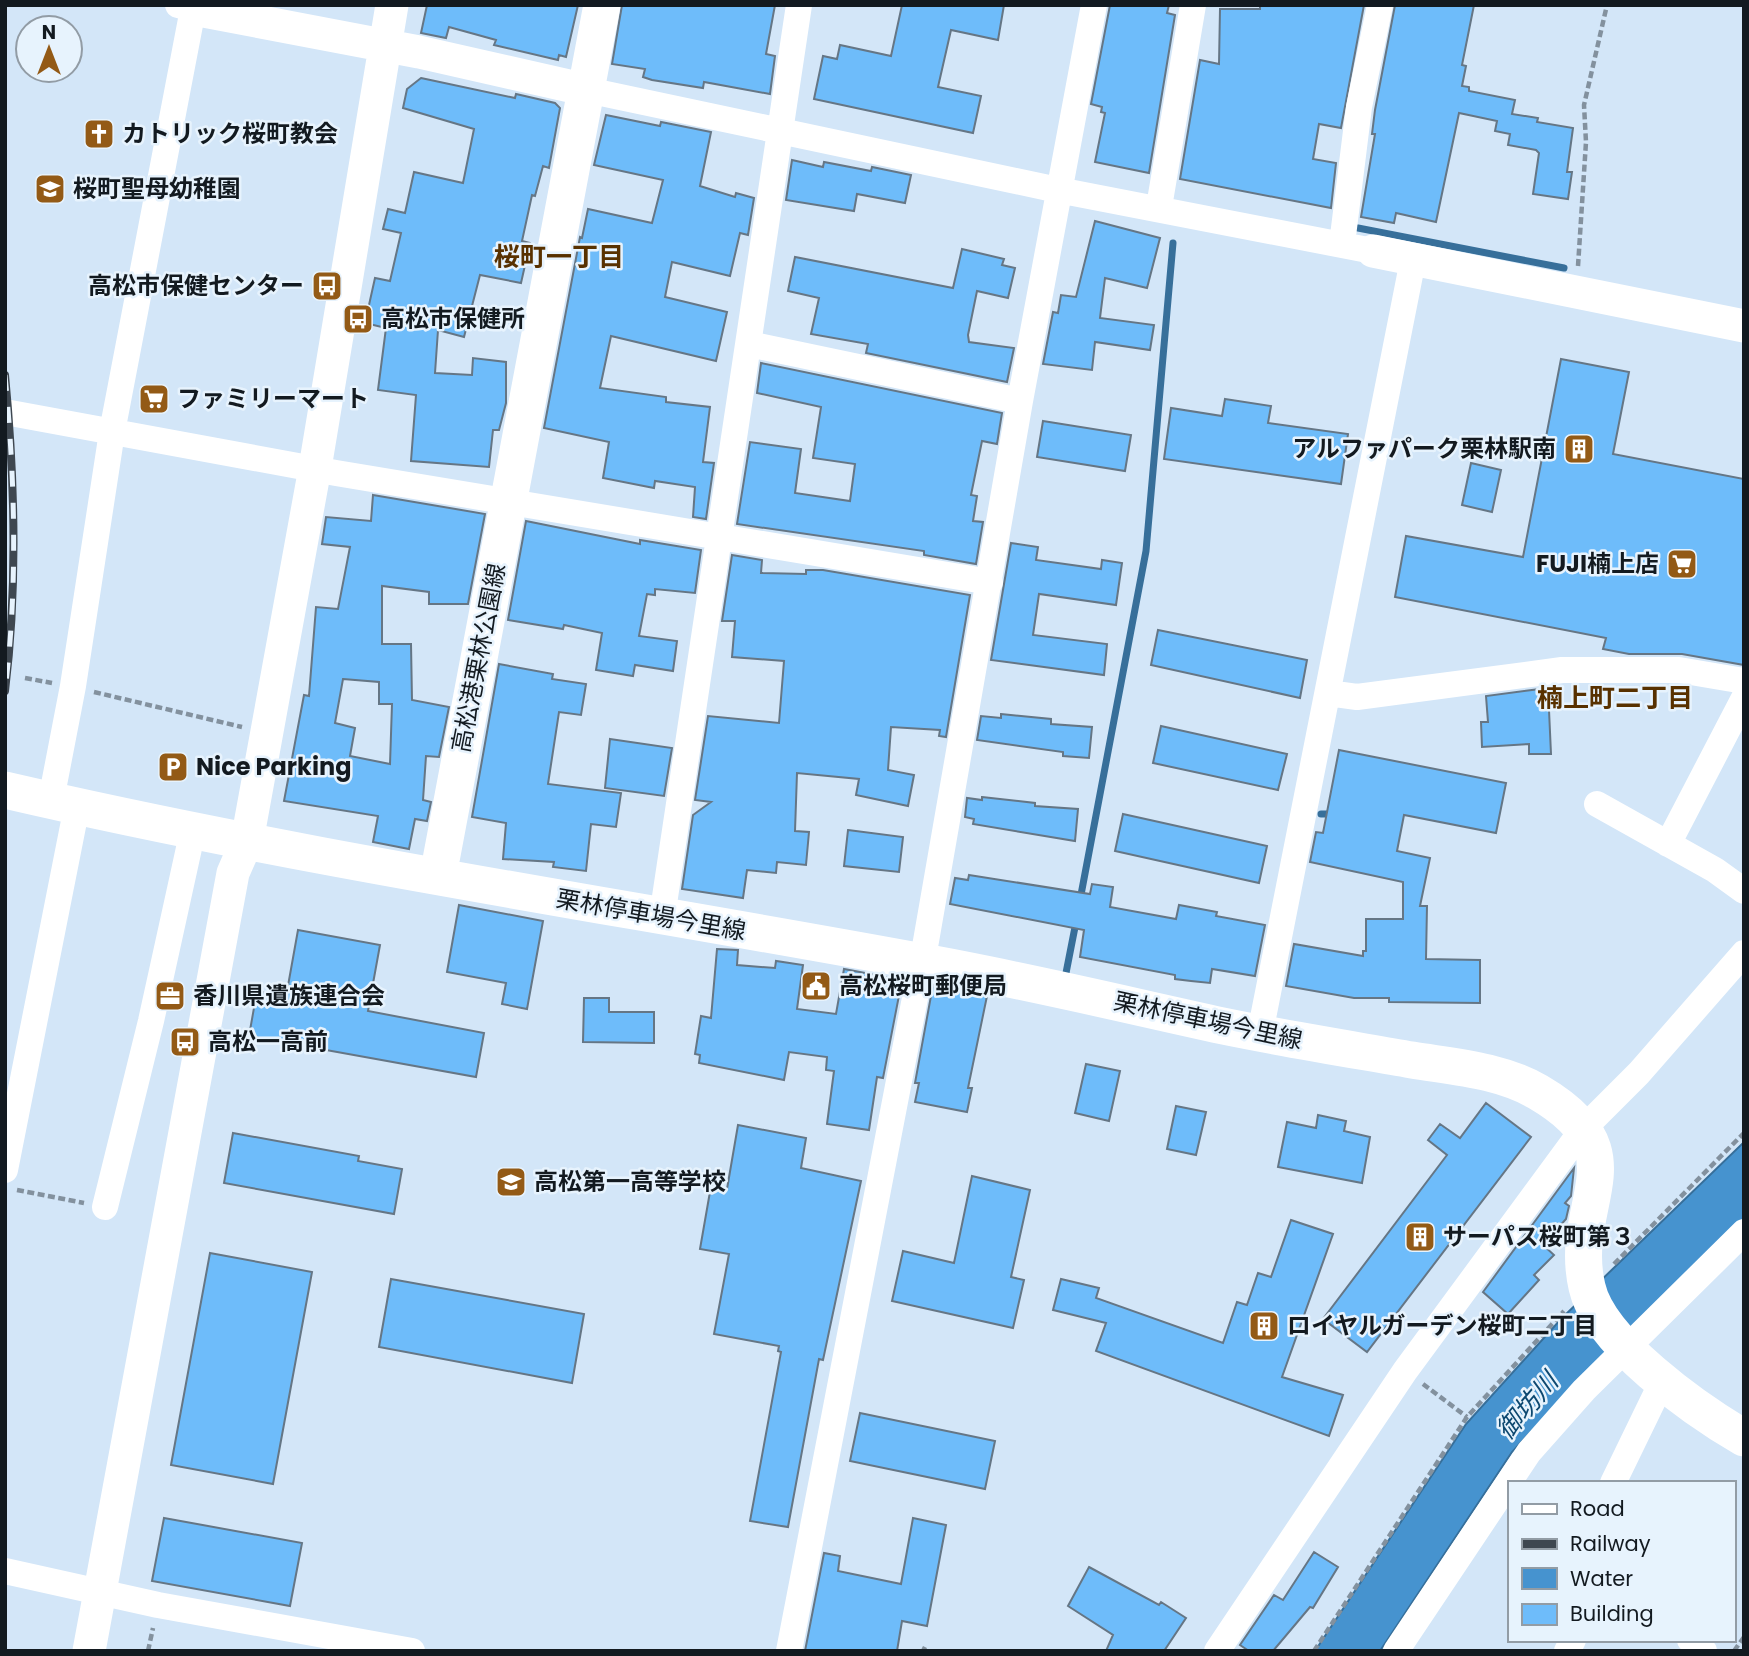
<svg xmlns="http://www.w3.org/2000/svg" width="1749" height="1656" font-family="Poppins,'Noto Sans JP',sans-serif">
  <rect width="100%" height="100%" fill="#d3e6f8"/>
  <path fill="#4693cf" stroke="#376f9a" stroke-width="2" d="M1744 1142V1220L1599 1359 1512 1452 1380 1651H1315L1466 1424 1561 1319Z"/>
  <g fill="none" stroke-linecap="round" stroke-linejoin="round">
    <path stroke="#376f9a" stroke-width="7" d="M1358 228 1564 268
      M1321 814H1335
      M1080 900 1146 551 1173 243
      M1066 973 1076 922"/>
  </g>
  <path fill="#6ebcfa" stroke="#657685" stroke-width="2" fill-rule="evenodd" d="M427 5H578L566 57 559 55 558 60 494 45 496 40 449 27 446 38 421 33Z
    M622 5H775L766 54 775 56 770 94 704 82 703 88 652 80 643 77 645 69 612 64Z
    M902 5H1004L998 40 951 30 938 87 981 96 973 133 814 99 823 56 837 59 840 45 891 56Z
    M1110 5H1169L1167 13 1175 15 1149 173 1095 162 1105 113 1101 112 1102 107 1091 104Z
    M1260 5H1364L1341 128 1319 124 1313 159 1336 163 1331 208 1180 179 1200 60 1219 64 1220 9H1260Z
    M1395 5H1474L1462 65 1466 66 1462 86 1469 87V91L1515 100 1512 114 1538 118 1537 122 1573 128 1567 172H1572L1568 199 1533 194 1539 153 1536 150 1508 145 1510 134 1495 131 1497 121 1459 113 1436 222 1396 213 1394 223 1361 217 1375 134H1372L1375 110Z
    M421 78 515 98 516 94 555 103 560 108 549 168 543 166 535 196 532 195 522 241 530 243 521 283 480 275 464 337 438 330 435 373 472 375 473 358 506 362V403L499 430H493L489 467 411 461 416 395 378 390 386 328 365 323 375 278 390 281 401 233 383 229 388 209 405 213 414 172 463 183 474 129 403 108 407 89Z
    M606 115 660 126 661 122 711 132 700 186 735 197 736 193 754 198 748 235 740 233 730 276 672 262 665 297 727 312 716 361 611 336 600 388 666 397V402L710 407 703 462 714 463 706 519 693 517 695 487 655 481 654 488 603 478 609 442 544 428 580 237 582 238 588 209 652 223 663 180 594 165Z
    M792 160 823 167 824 162 871 171 872 167 911 175 905 203 857 194 854 211 786 200Z
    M1095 221 1160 238 1147 288 1105 278 1100 318 1154 325 1150 350 1095 342 1092 370 1043 364 1053 312 1058 313 1061 295 1076 297Z
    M962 249 1004 259 1002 265 1015 268 1008 298 977 291 968 335 969 342 1014 348 1007 382 866 353 868 344 811 334 819 298 788 291 795 257 953 288Z
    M1561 359 1629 372 1613 454 1744 479V665L1682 654H1629L1603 649 1606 638 1395 597 1406 536 1523 557Z
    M761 363 1002 413 997 444 982 441 971 495 977 496 973 521 983 522 976 564 924 555V551L737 524 750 442 801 449 795 493 850 501 855 464 813 458 821 407 757 393Z
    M1225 399 1271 406 1268 423 1348 434 1341 484 1164 459 1171 408 1222 416Z
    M1043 421 1131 435 1125 471 1037 457Z
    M1471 463 1501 470 1492 512 1462 505Z
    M373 495 485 514 468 604H429V592L382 586V644H411L412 700 449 707 439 757 426 756 423 800 431 802 427 821 415 819 409 849 373 842 378 816 284 801 304 695 309 696 316 607 338 609 350 547 322 544 326 517 371 521ZM343 679 379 682V704H392L390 764 350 756 355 728 335 723Z
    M526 521 640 544V540L701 550 695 593 655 589V595L647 594 639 636 677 641 673 671 635 665 633 676 596 670 602 633 564 625 563 629 508 620Z
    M1011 543 1038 547 1036 560 1101 569 1102 560 1122 563 1116 605 1039 594 1033 635 1107 644 1104 675 991 660Z
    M732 555 762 560 761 573 806 574V570H823L970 595 946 737 939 736 940 730 891 727 888 770 914 775 908 806 856 795 859 779 797 773 795 831 809 832 806 865 777 862 776 873 747 870 743 898 682 889 693 815 711 802 695 800 708 716 779 723 784 661 732 657 735 621H722Z
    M1158 630 1307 660 1300 698 1151 665Z
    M499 664 553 674 552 679 586 684 581 715 559 712 548 784 621 793 616 827 591 824 586 871 553 867 554 862 503 859 506 823 472 817Z
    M1548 688 1551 754H1529V744L1482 747 1481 722H1488L1486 696Z
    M1001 714 1051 719V724L1092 727 1089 758 1063 756V752L977 740 981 716 1001 718Z
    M1161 726 1287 754 1278 790 1153 763Z
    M610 739 672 748 664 796 605 788Z
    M1339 750 1506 783 1496 833 1404 815 1397 851 1430 858 1420 906H1427L1426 959 1480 960V1003L1389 1002V998H1354L1286 986 1294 944 1363 956V951H1366V919H1403V882L1310 862 1316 832 1323 833Z
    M982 797 1035 803V806L1078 809 1075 841 973 824 974 819 965 817 967 798 982 800Z
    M1123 814 1267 846 1259 883 1115 851Z
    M848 830 903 837 899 872 844 866Z
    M969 875 1090 894 1092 884 1113 887 1110 907 1176 919 1179 905 1217 912 1216 916 1265 925 1255 976 1212 969 1210 983 1191 981 1175 979V975L1080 957 1084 930 950 904 955 878 968 880Z
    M459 905 543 921 527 1009 502 1004 506 983 447 972Z
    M298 930 380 945 368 1011 484 1033 476 1077 249 1036 257 991 286 997Z
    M717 949 738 950 737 965 775 968 776 961 803 965 797 1009 836 1014 844 969 902 980 883 1078 877 1077 869 1130 827 1124 834 1071 826 1070 827 1057 789 1052 784 1080 699 1063 700 1055 695 1054 701 1016 711 1018Z
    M933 985 987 996 968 1088H972L967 1112 915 1102 919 1083H915Z
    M584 998H609V1012H654V1043L583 1042Z
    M1086 1064 1120 1071 1109 1121 1075 1113Z
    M1486 1103 1531 1137 1367 1352 1323 1319 1447 1155 1428 1140 1440 1124 1460 1138Z
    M1176 1106 1206 1112 1196 1155 1167 1149Z
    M1318 1115 1346 1121 1344 1131 1370 1137 1362 1183 1278 1167 1287 1122 1316 1128Z
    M738 1125 806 1138 801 1168 861 1181 823 1360 819 1359 788 1527 750 1521 781 1352 778 1351 779 1346 714 1334 729 1254 700 1249 711 1186 727 1189Z
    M233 1133 359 1156 358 1161 402 1169 394 1214 224 1183Z
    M1574 1168 1571 1196 1565 1203 1569 1206 1566 1219 1543 1245 1554 1255 1534 1275 1539 1280 1508 1314 1483 1292Z
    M972 1176 1030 1190 1011 1277 1024 1280 1013 1328 892 1301 903 1251 954 1263Z
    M1291 1220 1333 1234 1282 1377 1343 1395 1329 1436 1096 1351 1106 1323 1053 1310 1061 1279 1099 1288 1096 1298 1223 1343 1237 1302 1247 1305 1258 1273 1271 1277Z
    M210 1253 312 1272 273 1484 171 1465Z
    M391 1279 584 1314 572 1383 379 1347Z
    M860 1413 995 1441 985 1489 850 1461Z
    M164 1518 302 1543 290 1606 152 1581Z
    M913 1518 946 1525 927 1626 902 1621 897 1651H805L824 1553 840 1556 838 1571 901 1584Z
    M1314 1552 1338 1567 1313 1608 1310 1607 1273 1651H1249L1240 1645 1274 1595 1283 1600Z
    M1089 1567 1159 1605 1161 1602 1186 1618 1164 1651H1106L1113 1635 1068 1606Z"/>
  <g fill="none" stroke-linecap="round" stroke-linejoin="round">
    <path stroke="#83919e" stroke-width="4.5" stroke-dasharray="7 3.5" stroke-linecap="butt" d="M1578 266 1586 142 1584 105 1607 5
      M25 678 52 683
      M94 692 242 727
      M17 1190 84 1203
      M1614 1264 1744 1133
      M1423 1384 1467 1417
      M148 1651 153 1628
      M923 1651 925 1647
      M1314 1651 1467 1417 1564 1311
      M1734 1651 1744 1637"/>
    <path stroke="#fff" stroke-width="26" d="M587 90 1058 190 1373 251
      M1159 207 1193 5
      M1342 244 1359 107 1380 5
      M749 344 1020 401
      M5 412 336 473 990 582
      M1328 693 1357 697 1562 670H1679L1744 681
      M51 800 73 686 112 432 193 9 178 5
      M1597 804 1715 870 1744 891
      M1668 844 1744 698
      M662 917 799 5
      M1260 1033 1413 260
      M5 1170 77 806
      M105 1207 151 1021 193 830
      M1613 1483 1663 1380
      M5 1571 158 1605 412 1651
      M1690 1640 1704 1651
      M789 1651 926 941 1020 401 1094 5
      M1217 1651 1405 1371 1583 1129 1639 1073 1744 953
      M1396 1651 1529 1452 1584 1390 1744 1232
      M1567 1651 1573 1640"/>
    <path stroke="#fff" stroke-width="33" d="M193 9 419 52 587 90
      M1373 251 1744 326
      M89 1651 233 873 247 841 315 468 392 5"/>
    <path stroke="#fff" stroke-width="37" d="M5 790C307 860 613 905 917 961 1020 979 1122 1004 1223 1026 1286 1039 1349 1049 1412 1060 1455 1067 1500 1070 1538 1092 1644 1154 1567 1201 1587 1287 1599 1342 1696 1410 1744 1438
      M438 876 602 5"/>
    <g stroke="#3e4750" stroke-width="8">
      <path id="rail" d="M5 375C15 480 18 586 5 691"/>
    </g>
    <use href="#rail" stroke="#e7f3fd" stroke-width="5" stroke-dasharray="16" stroke-linecap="butt"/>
  </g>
  <defs>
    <g id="church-square" transform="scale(1.575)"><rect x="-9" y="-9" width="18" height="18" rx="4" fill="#935a16" stroke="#e7f3fd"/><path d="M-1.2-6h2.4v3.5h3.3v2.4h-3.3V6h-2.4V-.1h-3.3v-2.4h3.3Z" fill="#fff"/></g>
    <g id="school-square" transform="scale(1.575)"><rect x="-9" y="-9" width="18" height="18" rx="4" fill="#935a16" stroke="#e7f3fd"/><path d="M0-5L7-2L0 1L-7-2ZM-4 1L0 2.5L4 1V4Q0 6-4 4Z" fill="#fff"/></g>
    <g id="bus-square" transform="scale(1.575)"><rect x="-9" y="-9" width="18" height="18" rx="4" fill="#935a16" stroke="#e7f3fd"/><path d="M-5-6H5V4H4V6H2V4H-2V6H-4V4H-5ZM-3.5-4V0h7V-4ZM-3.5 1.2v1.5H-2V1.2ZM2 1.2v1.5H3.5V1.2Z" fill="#fff"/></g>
    <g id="supermarket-square" transform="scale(1.575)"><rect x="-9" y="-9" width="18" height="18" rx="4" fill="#935a16" stroke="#e7f3fd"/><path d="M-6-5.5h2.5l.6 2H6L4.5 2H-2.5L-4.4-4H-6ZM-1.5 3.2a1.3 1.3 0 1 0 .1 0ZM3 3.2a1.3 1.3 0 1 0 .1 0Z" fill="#fff"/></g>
    <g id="building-square" transform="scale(1.575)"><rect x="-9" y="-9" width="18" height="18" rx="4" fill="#935a16" stroke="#e7f3fd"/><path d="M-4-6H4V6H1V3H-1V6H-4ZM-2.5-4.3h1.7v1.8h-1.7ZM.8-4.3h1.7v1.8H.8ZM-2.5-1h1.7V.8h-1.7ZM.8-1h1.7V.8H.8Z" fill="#fff"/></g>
    <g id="parking-square" transform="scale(1.575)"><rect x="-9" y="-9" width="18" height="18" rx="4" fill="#935a16" stroke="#e7f3fd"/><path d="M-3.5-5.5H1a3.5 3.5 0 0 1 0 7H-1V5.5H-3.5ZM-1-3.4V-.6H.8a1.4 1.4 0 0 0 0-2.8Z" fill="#fff"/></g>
    <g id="civic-square" transform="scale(1.575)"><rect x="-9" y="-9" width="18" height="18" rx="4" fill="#935a16" stroke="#e7f3fd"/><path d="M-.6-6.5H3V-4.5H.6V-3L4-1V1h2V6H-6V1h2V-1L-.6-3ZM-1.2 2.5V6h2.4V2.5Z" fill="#fff"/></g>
    <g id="office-square" transform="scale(1.575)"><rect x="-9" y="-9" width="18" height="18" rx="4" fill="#935a16" stroke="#e7f3fd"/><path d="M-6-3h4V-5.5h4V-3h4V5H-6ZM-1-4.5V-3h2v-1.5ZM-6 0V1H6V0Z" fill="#fff"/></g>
  </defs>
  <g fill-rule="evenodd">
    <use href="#church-square" x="99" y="134"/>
    <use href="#school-square" x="50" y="189"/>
    <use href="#bus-square" x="327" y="286"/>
    <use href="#bus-square" x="358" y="319"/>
    <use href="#supermarket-square" x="154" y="399"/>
    <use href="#building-square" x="1579" y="449"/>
    <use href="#supermarket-square" x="1682" y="564"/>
    <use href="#parking-square" x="173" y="767"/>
    <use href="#civic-square" x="816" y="986"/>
    <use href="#office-square" x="170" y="996"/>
    <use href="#bus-square" x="185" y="1042"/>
    <use href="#school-square" x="511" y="1182"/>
    <use href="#building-square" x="1420" y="1237"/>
    <use href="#building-square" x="1264" y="1326"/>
  </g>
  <g text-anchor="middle" stroke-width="5" stroke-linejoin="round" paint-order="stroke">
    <g font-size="24" font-weight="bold" fill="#131a20" stroke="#e7f3fd" text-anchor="start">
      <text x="122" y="142">カトリック桜町教会</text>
      <text x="73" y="197">桜町聖母幼稚園</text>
      <text x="304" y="294" text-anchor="end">高松市保健センター</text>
      <text x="381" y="327">高松市保健所</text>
      <text x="177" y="407">ファミリーマート</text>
      <text x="1556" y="457" text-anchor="end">アルファパーク栗林駅南</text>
      <text x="1659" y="572" text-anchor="end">FUJI楠上店</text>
      <text x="196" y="775">Nice Parking</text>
      <text x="839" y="994">高松桜町郵便局</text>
      <text x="193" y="1004">香川県遺族連合会</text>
      <text x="208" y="1050">高松一高前</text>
      <text x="534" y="1190">高松第一高等学校</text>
      <text x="1443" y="1245">サーパス桜町第３</text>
      <text x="1287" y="1334">ロイヤルガーデン桜町二丁目</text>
    </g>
    <g font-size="24" fill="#131a20" stroke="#e7f3fd">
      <text transform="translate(479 658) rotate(-79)" y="8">高松港栗林公園線</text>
      <text transform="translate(651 915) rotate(10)" y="8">栗林停車場今里線</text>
      <text transform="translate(1208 1021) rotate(12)" y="8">栗林停車場今里線</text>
    </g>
    <g font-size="26" font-weight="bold" fill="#583100" stroke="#e7f3fd">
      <text x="559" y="266">桜町一丁目</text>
      <text x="1615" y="707">楠上町二丁目</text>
    </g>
    <g font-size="26" font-style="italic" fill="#0d4870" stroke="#e7f3fd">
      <text transform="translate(1527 1406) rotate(-49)" y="9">御坊川</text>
    </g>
  </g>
  <rect width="1749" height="1656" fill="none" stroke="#131a20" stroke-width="14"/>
  <rect x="1508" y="1481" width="228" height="161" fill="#e7f3fd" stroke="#929ca5" stroke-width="2"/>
  <rect x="1522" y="1504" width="35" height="10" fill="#ffffff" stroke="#929ca5" stroke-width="2"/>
  <text x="1570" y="1516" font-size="21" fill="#131a20">Road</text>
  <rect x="1522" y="1539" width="35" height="10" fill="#3e4750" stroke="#929ca5" stroke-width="2"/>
  <text x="1570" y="1551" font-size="21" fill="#131a20">Railway</text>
  <rect x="1522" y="1568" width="35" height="21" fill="#4693cf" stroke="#929ca5" stroke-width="2"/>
  <text x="1570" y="1586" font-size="21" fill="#131a20">Water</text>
  <rect x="1522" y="1604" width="35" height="21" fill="#6ebcfa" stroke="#929ca5" stroke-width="2"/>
  <text x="1570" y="1621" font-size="21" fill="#131a20">Building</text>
  <g transform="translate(49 49)"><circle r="33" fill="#e7f3fd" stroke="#929ca5" stroke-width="2"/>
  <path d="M0-5L12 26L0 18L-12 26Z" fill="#935a16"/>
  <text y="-10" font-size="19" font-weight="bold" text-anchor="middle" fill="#131a20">N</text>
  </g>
</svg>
